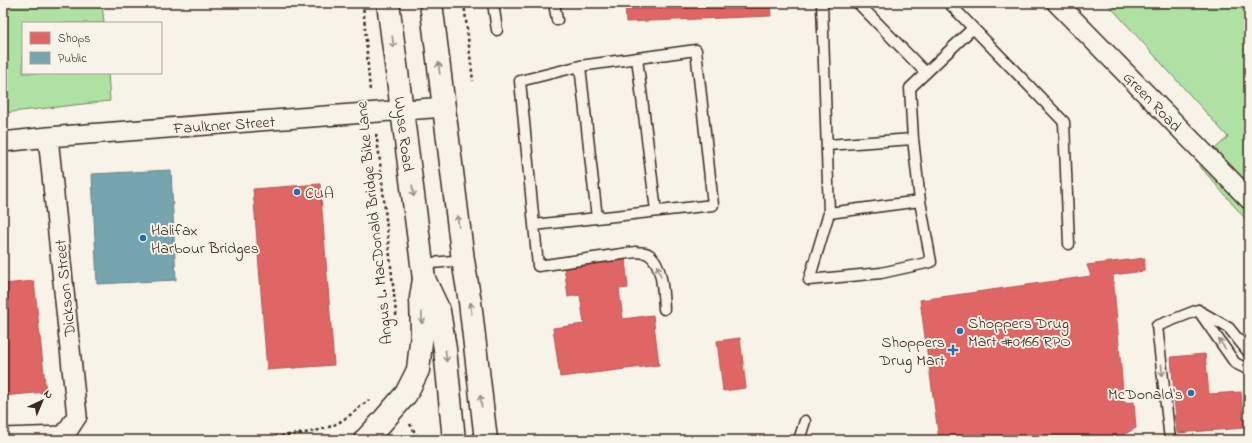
<svg xmlns="http://www.w3.org/2000/svg" width="1252" height="443" font-family="'Indie Flower',sans-serif">
  <rect width="100%" height="100%" fill="#f7f3e8"/>
  <filter id="ink" filterUnits="userSpaceOnUse"><feTurbulence type="fractalNoise" baseFrequency=".025" numOctaves="2"/><feDisplacementMap in="SourceGraphic" scale="8" xChannelSelector="R" yChannelSelector="G"/><feConvolveMatrix kernelMatrix="1 2 1 2 8 2 1 2 1" color-interpolation-filters="sRGB"/></filter>
  <g filter="url(#ink)">
    <path fill="#afe1a2" stroke="#758660" d="M3 3H102L104 23H23V73H108L110 101 3 113Z
      M1107 3H1249V223L1198 164 1228 137Z"/>
    <path fill="#e06666" stroke="#ae5450" d="M625 3H770L771 16 626 22Z
      M320 184 334 365 267 370 253 189Z
      M625 258 628 288 619 289 623 319 653 315 659 365 560 377 553 328 584 324 580 295 568 297 564 266Z
      M1145 258 1144 271 1113 275 1124 403 1134 402 1136 428 1123 435 1124 440H939L920 300 1091 276 1087 265Z
      M34 281 46 392 3 396V284Z
      M740 338 746 388 723 391 717 341Z
      M1205 354 1209 394 1241 392 1244 428 1177 433 1171 357Z"/>
    <path fill="#76a5af" stroke="#648084" d="M171 170 176 280 97 284 92 174Z"/>
    <g fill="none" stroke-linecap="round" stroke-linejoin="round">
      <g stroke="#3b2a1e" stroke-width="13">
        <path id="service" d="M493 3 497 30
          M554 3 557 20
          M822 3 829 213 809 280 881 273 931 262 920 201 913 139 910 88 972 29
          M858 3 926 73
          M949 3 1064 122 1069 244
          M637 58 656 211
          M580 66 597 218
          M827 145 913 139
          M829 213 920 201
          M534 225 713 205 696 50 580 66 520 81 538 266 636 252C639 253 645 252 648 254 663 262 663 295 664 309
          M422 264 463 260
          M1201 312 1229 328 1249 353
          M799 440 805 421
          M1170 440 1157 326 1198 310 1235 363 1249 370"/>
      </g>
      <g stroke="#3b2a1e" stroke-width="22">
        <path id="minor" d="M1057 3 1249 199
          M3 142 48 137 445 107
          M3 438 64 436 77 416 48 137"/>
      </g>
      <g stroke="#3b2a1e" stroke-width="25">
        <path id="secondary" d="M388 3 424 279 439 311 445 349 454 440
          M431 3 463 260 470 302 486 440"/>
      </g>
      <g stroke="#3b2a1e" stroke-width="25">
        <path id="primary" d="M365 440 381 423 406 394 418 370 422 333 421 298 424 279"/>
      </g>
      <path stroke="#3b2a1e" stroke-width="2.5" stroke-dasharray="3 3" stroke-linecap="butt" d="M363 3 370 91
        M464 3 473 81
        M376 134 379 153 397 323
        M410 424 419 440
        M227 440C257 437 310 437 336 424 348 418 358 408 369 400
        M509 440H541"/>
      <use href="#service" stroke="#f7f3e8" stroke-width="10"/>
      <use href="#minor" stroke="#f7f3e8" stroke-width="19"/>
      <use href="#secondary" stroke="#f7f3e8" stroke-width="22"/>
      <use href="#primary" stroke="#f7f3e8" stroke-width="22"/>
    </g>
    <defs><path id="oneway-shaft" d="M-6 0H5M1.5-3L5.5 0L1.5 3" fill="none" stroke-width="1.6" stroke-linecap="round" stroke-linejoin="round"/></defs>
    <g stroke="#998e83">
      <use href="#oneway-shaft" transform="translate(393 42) rotate(83)"/>
      <use href="#oneway-shaft" transform="translate(439 68) rotate(-97)"/>
      <use href="#oneway-shaft" transform="translate(413 191) rotate(83)"/>
      <use href="#oneway-shaft" transform="translate(458 221) rotate(-97)"/>
      <use href="#oneway-shaft" transform="translate(659 271) rotate(-108)"/>
      <use href="#oneway-shaft" transform="translate(471 308) rotate(-96)"/>
      <use href="#oneway-shaft" transform="translate(422 318) rotate(88)"/>
      <use href="#oneway-shaft" transform="translate(1222 344) rotate(-125)"/>
      <use href="#oneway-shaft" transform="translate(446 356) rotate(85)"/>
      <use href="#oneway-shaft" transform="translate(1162 370) rotate(84)"/>
      <use href="#oneway-shaft" transform="translate(481 401) rotate(-96)"/>
    </g>
  </g>
  <g fill="#1f6fb2" stroke="#f7f3e8" stroke-width="1.5">
    <circle cx="297" cy="192" r="4"/>
    <circle cx="143" cy="238" r="4"/>
    <circle cx="960" cy="331" r="4"/>
    <path d="M951 344h4v4h4v4h-4v4h-4v-4h-4v-4h4z"/>
    <circle cx="1191" cy="393" r="4"/>
  </g>
  <g text-anchor="middle" stroke-width="4" stroke-linejoin="round" paint-order="stroke">
    <g font-size="16" fill="#3b2a1e" stroke="#f7f3e8">
      <text transform="translate(1153 101) rotate(46)" y="6">Green Road</text>
      <text transform="translate(224 124) rotate(-4)" y="6">Faulkner Street</text>
      <text transform="translate(405 134) rotate(83)" y="6">Wyse Road</text>
      <text transform="translate(373 223) rotate(-96)" y="6">Angus L. MacDonald Bridge Bike Lane</text>
      <text transform="translate(64 288) rotate(-96)" y="6">Dickson Street</text>
    </g>
    <g font-size="16" fill="#3b2a1e" stroke="#f7f3e8" text-anchor="start">
      <text x="305" y="198">CUA</text>
      <text x="151" y="235">Halifax<tspan x="151" dy="18">Harbour Bridges</tspan></text>
      <text x="968" y="328">Shoppers Drug<tspan x="968" dy="18">Mart #0166 RPO</tspan></text>
      <text x="945" y="347" text-anchor="end">Shoppers<tspan x="945" dy="18">Drug Mart</tspan></text>
      <text x="1183" y="399" text-anchor="end">McDonald's</text>
    </g>
  </g>
  <rect width="1252" height="443" fill="none" stroke="#f7f3e8" stroke-width="16"/>
  <rect x="8" y="8" width="1236" height="427" fill="none" stroke="#3b2a1e" stroke-width="1.5" filter="url(#ink)"/>
  <rect x="22" y="22" width="140" height="52" fill="#f7f3e8" stroke="#aca397"/>
  <rect x="30" y="32" width="20" height="12" fill="#e06666" stroke="#aca397"/>
  <text x="58" y="42" font-size="12" fill="#3b2a1e">Shops</text>
  <rect x="30" y="52" width="20" height="12" fill="#76a5af" stroke="#aca397"/>
  <text x="58" y="62" font-size="12" fill="#3b2a1e">Public</text>
  <g transform="translate(42 401) rotate(44)" stroke="#f7f3e8" stroke-width="3" paint-order="stroke">
  <path d="M0-3L7 15L0 10L-7 15Z" fill="#3b2a1e"/>
  <text y="-6" font-size="11" font-weight="bold" text-anchor="middle" fill="#3b2a1e">N</text>
  </g>
</svg>
